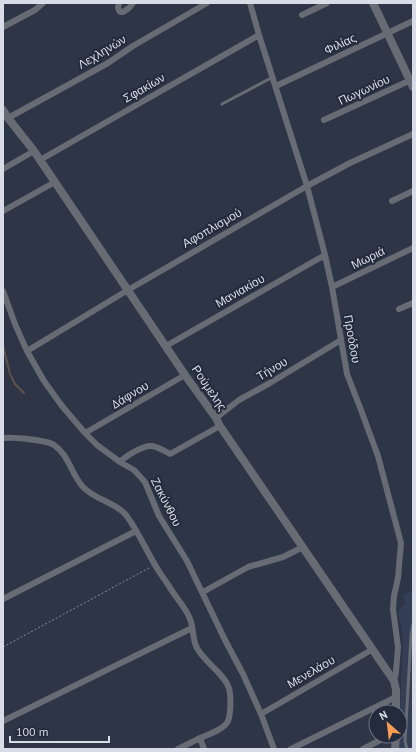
<svg xmlns="http://www.w3.org/2000/svg" width="416" height="752" font-family="'PT Sans',sans-serif">
  <rect width="100%" height="100%" fill="#2d3547"/>
  <path fill="#343f56" d="M413 590V749H399V736H400V716L403 636 398 611 405 604 403 595Z"/>
  <g fill="none" stroke-linecap="round" stroke-linejoin="round">
    <path stroke="#5f5149" stroke-width="2" d="M3 346 10 374 15 384 24 393"/>
    <path stroke="#858c9a" stroke-width="1" stroke-dasharray="2 2" stroke-linecap="butt" d="M3 647 149 568"/>
    <path stroke="#676b74" stroke-width="3" d="M222 104 273 77
      M407 749 405 741 411 636 413 624"/>
    <path stroke="#676b74" stroke-width="6" d="M119 3 118 8 120 12H123L129 8 133 3
      M250 3 259 35 307 186 325 255 332 287 347 374 361 410 378 456 401 543 398 578 394 596 393 609 398 647 396 672 394 681
      M302 15 327 3
      M3 27 35 10 43 3
      M276 86 413 21
      M8 118 108 63 133 46 207 3
      M324 120 413 79
      M40 160 259 35
      M3 169 34 151
      M392 201 413 191
      M3 211 55 182
      M332 287 413 248
      M3 291 15 324 27 351 44 381 62 406 85 433 97 445 120 462 134 470 145 482 159 516 187 561 225 640 243 674 261 714 274 749
      M399 309 413 303
      M166 346 325 255
      M27 351 128 290 307 186 350 163 413 134
      M216 418 239 400 270 383 341 340
      M85 433 185 375
      M3 438C12 437 47 440 54 445 69 455 71 474 83 487 95 500 115 502 126 515 139 532 148 555 160 573 166 581 171 590 177 598 182 605 187 611 190 619 194 628 192 639 197 648 205 663 223 672 229 688 231 696 231 714 228 721 225 729 207 735 200 738L204 749
      M120 462C126 456 143 445 152 446 158 447 165 451 170 454L220 426
      M203 592 248 567 283 557 303 547
      M3 599 136 531
      M261 714 373 649
      M3 721 192 628
      M178 749 200 738
      M291 749 396 697
      M363 749 388 736"/>
    <path stroke="#676b74" stroke-width="8" d="M373 3 413 87
      M3 110 8 118 34 151 185 375 216 418 220 426 394 681 396 690V712
      M395 749 396 736"/>
  </g>
  <g text-anchor="middle" stroke-width="4" stroke-linejoin="round" paint-order="stroke">
    <g font-size="12" fill="#d7dce7" stroke="#232b3c">
      <text transform="translate(340 44) rotate(-25)" y="4">Φιλίας</text>
      <text transform="translate(102 52) rotate(-31)" y="4">Λεχληνών</text>
      <text transform="translate(144 88) rotate(-30)" y="4">Σφακίων</text>
      <text transform="translate(364 90) rotate(-25)" y="4">Πωγωνίου</text>
      <text transform="translate(212 228) rotate(-30)" y="4">Αφοπλισμού</text>
      <text transform="translate(368 258) rotate(-26)" y="4">Μωριά</text>
      <text transform="translate(240 291) rotate(-30)" y="4">Μανιακίου</text>
      <text transform="translate(352 339) rotate(80)" y="4">Προόδου</text>
      <text transform="translate(272 369) rotate(-31)" y="4">Τήνου</text>
      <text transform="translate(209 388) rotate(56)" y="4">Ρούμελης</text>
      <text transform="translate(130 395) rotate(-31)" y="4">Δάφνου</text>
      <text transform="translate(166 502) rotate(63)" y="4">Ζακύνθου</text>
      <text transform="translate(311 672) rotate(-30)" y="4">Μενελάου</text>
    </g>
  </g>
  <rect width="416" height="752" fill="none" stroke="#d7dce7" stroke-width="8"/>
  <g transform="translate(388 724) rotate(332)"><circle r="19" fill="#232b3c" stroke="#6b7280"/>
  <path d="M0-3L7 15L0 10L-7 15Z" fill="#fc9d54"/>
  <text y="-6" font-size="11" font-weight="bold" text-anchor="middle" fill="#d7dce7">N</text>
  </g>
  <path d="M10 736v6h99v-6" fill="none" stroke="#d7dce7" stroke-width="2"/>
  <text x="16" y="736" font-size="12" fill="#d7dce7" stroke="#232b3c" stroke-width="3" paint-order="stroke">100 m</text>
</svg>
